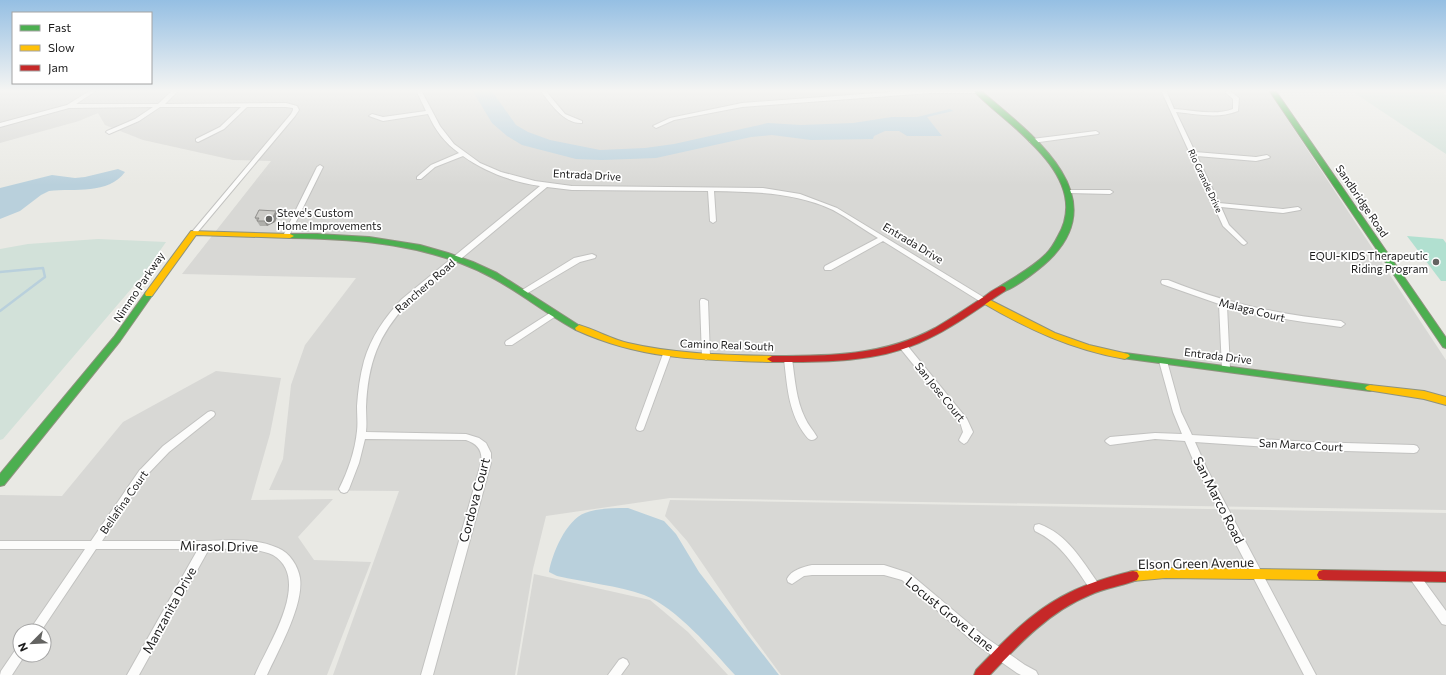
<svg xmlns="http://www.w3.org/2000/svg" width="1446" height="675" font-family="Commissioner,sans-serif">
  <rect width="100%" height="100%" fill="#e9e9e4"/>
  <path fill="#d8d8d5" fill-rule="evenodd" d="M0 90H1268L1446 360V510L670 498 546 516 533 569 515 675H333L399 491 269 490 283 459 291 385 305 345 356 278 182 274 271 161 233 160 143 140 105 125 98 113 79 121 0 143Z
    M216 371 281 378 270 434 251 500 333 499 298 537 314 560 371 562 327 675H0V495L62 496 123 422ZM20 631H44V655H20Z
    M670 500 1446 513V675H781L747 629 687 541 665 516Z
    M534 574 650 600 688 632 728 675H517Z"/>
  <path fill="#d2e1d9" d="M1350 90H1432L1446 95V154Z
    M98 239 166 242 143 275 3 439 0 440V249L28 244Z"/>
  <path fill="#b1e0d0" d="M1407 236 1443 239 1446 243V281H1441Z"/>
  <path fill="#b9d0dc" d="M472 90H491L516 125 528 132 550 140 600 150 645 148 674 144 768 123 801 125 853 123 892 117H917L950 109 953 111 927 117 942 136H907L899 131H885L874 136 873 139 811 140 772 135 751 137 656 158 602 160 576 159 522 145 507 136 492 123Z
    M118 169 125 172C108 195 75 188 49 191L41 195 20 211 0 219V188L52 175 75 178 85 177Z
    M628 508 664 521 676 534 699 572 779 675H735C711 649 677 608 644 595 619 586 584 582 557 576L549 572C552 554 566 520 585 513 599 508 614 508 628 508Z"/>
  <g fill="none" stroke-linecap="round" stroke-linejoin="round">
    <path stroke="#b9d0dc" stroke-width="2.5" d="M0 272 43 268 45 277 0 311"/>
    <g stroke="#c2c2c0" stroke-width="2">
      <path id="street" d="M91 90H97L76 104H158L173 90H179L165 104 286 103 297 106 299 110 295 116 196 234H192L191 233 192 232 291 114 293 110V108L286 107H247L224 129 198 142 196 141V139L220 127 241 107H160L139 121 109 134 106 132 107 131 135 119 153 107 69 108 0 127V123L67 105Z
        M416 90H421L440 126 454 144 480 163 501 172 535 181 572 186 763 188 800 194 837 208 988 300 987 302H981L883 241 831 270H825L824 268 825 266 878 238C863 229 848 218 833 210 795 192 755 192 714 191L716 221 713 223 710 221 708 191 572 190 547 187 408 303C378 335 368 363 366 407 366 415 367 423 366 432L466 434 479 438 486 443 491 453V463L433 675H421L481 463C483 451 478 444 466 440L365 439 359 463 349 489 347 492 344 493 341 492 339 489C348 471 355 451 357 431 358 423 357 415 357 406 358 391 360 376 364 361 371 337 385 317 402 299L540 186C513 182 485 172 463 156L435 167 421 179H417V177L431 165 459 153C445 143 435 130 428 114L383 121 369 116 372 114 383 117 426 111Z
        M540 90H545L565 114 582 121V123C564 124 550 103 540 90Z
        M916 90 980 91 977 93H930L742 107 674 120 656 128 653 126 670 118 742 103Z
        M1077 90H1083V91L1080 93Z
        M1161 90H1166L1174 109C1193 110 1215 116 1233 109V99L1225 92 1230 91 1239 98 1238 111C1218 119 1197 114 1176 112L1195 152 1256 157 1267 155 1270 157 1269 158 1256 161 1197 156 1219 203 1283 209 1298 207 1301 209 1300 210 1283 213 1221 207 1229 225 1247 243 1244 245 1242 244 1223 226Z
        M1096 131 1099 133 1098 134 1032 143 1029 141 1032 139Z
        M320 165 323 167 289 236 288 237H284L283 236 317 167Z
        M1070 190H1110L1113 192 1110 194 1068 193 1067 192Z
        M592 254 596 256 595 258 580 262 526 294H520L519 292 574 258Z
        M1162 280H1168C1227 304 1278 314 1341 321L1345 324 1341 327C1303 322 1264 317 1227 306L1230 369 1229 371H1223L1222 369 1219 304 1162 284 1161 282Z
        M701 299H704L708 301 710 357 706 360 702 357 700 301Z
        M553 311 556 312 557 314 556 316 512 345H506L505 343 506 341Z
        M903 343 906 344 967 419 973 432 967 442 964 444 961 442 959 440 963 432 960 422 900 348 899 346 900 344Z
        M667 351 671 354 644 428 643 430 640 431 637 430 636 428 663 354Z
        M788 356 792 359C795 379 796 400 805 418 808 425 813 430 817 437L815 439C809 442 807 437 803 432 788 410 787 384 784 359Z
        M1163 358 1167 361 1181 412 1192 435 1311 442 1414 445 1417 446 1419 449 1417 452 1414 453 1311 450 1195 442 1207 469 1316 675H1304L1197 469 1185 441 1155 439 1110 445 1107 443 1105 441 1107 439 1110 437 1155 433 1182 434 1173 412 1159 361Z
        M211 411 214 412 215 414 214 416 169 452 145 477 102 541C135 541 167 541 200 541 225 541 254 537 278 548 290 553 298 566 300 578 304 605 278 651 267 675H255C267 646 313 579 273 555 257 547 227 549 209 549L139 675H127L198 549H96L41 631H29L85 549H0V541H91L139 471 163 446 208 412Z
        M1039 524C1067 534 1081 559 1098 583L1099 586 1098 589 1094 591 1090 589C1075 567 1061 543 1035 531L1034 528 1035 525Z
        M812 565H884L909 573 985 637 1025 665 1036 671 1038 675H1021L1017 673 977 645 902 580 884 575H812L804 576 792 584 788 582 787 579C791 570 803 567 812 565Z
        M1415 572 1419 574 1446 611V625L1442 624 1411 580 1410 577 1411 574Z
        M20 647V655H25L12 675H0L1 671 16 649Z
        M623 658 627 660 629 664 621 675H608L619 660Z"/>
    </g>
    <g stroke="#8e927e" stroke-width="2">
      <path id="fast" d="M973 90H980C1025 129 1113 191 1054 255 1044 266 1016 288 1002 292L999 291 998 289 999 287C1015 277 1033 267 1046 254 1052 248 1055 242 1058 236 1079 200 1056 167 1030 142 1012 123 991 109 973 90Z
        M1269 90H1275L1446 338V348L1443 347Z
        M287 234H317L369 237 420 245 448 253 473 262 497 273 583 328 582 330H576C546 314 520 292 491 277 429 244 359 239 290 238L286 236Z
        M149 291 153 294 120 341 4 485 0 486V474L114 337 146 292Z
        M1125 353 1370 385 1373 386 1375 388 1373 390 1370 391 1122 358 1120 356 1122 354Z"/>
    </g>
    <g stroke="#8e927e" stroke-width="2">
      <path id="slow" d="M191 231 290 234 294 236 290 238 196 235 152 296H146L145 294 146 292Z
        M984 297 1055 333 1089 345 1128 354 1130 356 1125 359C1073 350 1027 329 981 302L980 300Z
        M579 325C596 330 611 339 628 343 675 354 724 355 772 356L777 359 772 362C701 360 642 360 576 330L575 328Z
        M1370 385 1424 391 1446 397V405L1424 399 1367 390 1365 388 1367 386Z
        M1165 568 1323 570 1327 571 1329 575 1327 579 1323 580 1165 578 1133 581 1129 580 1127 576 1129 572 1133 571Z"/>
    </g>
    <g stroke="#8e927e" stroke-width="2">
      <path id="jam" d="M1002 286 1005 287 1006 289 1005 291C977 309 950 330 919 343 873 363 821 362 772 362L767 359 772 356C828 356 884 356 935 328 950 319 964 310 979 300 986 296 994 288 1002 286Z
        M1323 570 1446 572V582L1323 580 1319 579 1317 575 1319 571Z
        M1133 571 1137 572 1139 576 1137 580C1122 586 1105 588 1090 595 1050 611 1019 644 990 675H974L976 670C1002 643 1028 615 1061 597 1084 584 1108 577 1133 571Z"/>
    </g>
    <use href="#street" fill="#fcfcfb" fill-rule="evenodd"/>
    <use href="#fast" fill="#4caf50" fill-rule="evenodd"/>
    <use href="#slow" fill="#ffc107" fill-rule="evenodd"/>
    <use href="#jam" fill="#c62828" fill-rule="evenodd"/>
  </g>
  <path fill="#afafab" d="M276 211 278 215 275 222 267 226H260L255 218Z"/>
  <path fill="#8f8e8b" d="M276 211 278 215 275 222 267 226 264 221Z"/>
  <path fill="#cccbc7" stroke="#8f8e8b" d="M259 210 276 211 273 217 264 221H257L259 218H255Z"/>
  <linearGradient id="sky" x2="0" y2="1"><stop stop-color="#95bfe3"/><stop offset="0.49" stop-color="#f5f5f3"/><stop offset="1" stop-color="#f5f5f3" stop-opacity="0"/></linearGradient>
  <rect width="1446" height="185" fill="url(#sky)"/>
  <g fill="#636361" stroke="#fff" stroke-width="1.5">
    <circle cx="269" cy="219" r="4"/>
    <circle cx="1436" cy="262" r="4"/>
  </g>
  <g text-anchor="middle" stroke-width="3.5" stroke-linejoin="round" paint-order="stroke">
    <g font-size="9" fill="#1b1b1b" stroke="#fff">
      <text transform="translate(1205 181) rotate(65)" y="3">Rio Grande Drive</text>
    </g>
    <g font-size="11" fill="#1b1b1b" stroke="#fff">
      <text transform="translate(587 175) rotate(3)" y="4">Entrada Drive</text>
      <text transform="translate(1362 201) rotate(56)" y="4">Sandbridge Road</text>
      <text transform="translate(913 243) rotate(31)" y="4">Entrada Drive</text>
      <text transform="translate(425 286) rotate(-41)" y="4">Ranchero Road</text>
      <text transform="translate(139 287) rotate(-56)" y="4">Nimmo Parkway</text>
      <text transform="translate(1252 310) rotate(14)" y="4">Malaga Court</text>
      <text transform="translate(727 345) rotate(2)" y="4">Camino Real South</text>
      <text transform="translate(1218 356) rotate(7)" y="4">Entrada Drive</text>
      <text transform="translate(940 392) rotate(51)" y="4">San Jose Court</text>
      <text transform="translate(1301 445) rotate(3)" y="4">San Marco Court</text>
      <text transform="translate(124 502) rotate(-55)" y="4">Bellafina Court</text>
    </g>
    <g font-size="11" fill="#1b1b1b" stroke="#fff" text-anchor="start">
      <text x="277" y="217">Steve's Custom<tspan x="277" dy="13">Home Improvements</tspan></text>
      <text x="1428" y="260" text-anchor="end">EQUI-KIDS Therapeutic<tspan x="1428" dy="13">Riding Program</tspan></text>
    </g>
    <g font-size="13" fill="#1b1b1b" stroke="#fff">
      <text transform="translate(474 500) rotate(-75)" y="5">Cordova Court</text>
      <text transform="translate(1219 500) rotate(63)" y="5">San Marco Road</text>
      <text transform="translate(219 546) rotate(1)" y="5">Mirasol Drive</text>
      <text transform="translate(1196 563) rotate(-1)" y="5">Elson Green Avenue</text>
      <text transform="translate(169 610) rotate(-61)" y="5">Manzanita Drive</text>
      <text transform="translate(950 614) rotate(39)" y="5">Locust Grove Lane</text>
    </g>
  </g>
  <rect x="12" y="12" width="140" height="72" fill="#ffffff" stroke="#a4a4a4"/>
  <rect x="20" y="25" width="20" height="6" fill="#4caf50" stroke="#a4a4a4"/>
  <text x="48" y="32" font-size="12" fill="#1b1b1b">Fast</text>
  <rect x="20" y="45" width="20" height="6" fill="#ffc107" stroke="#a4a4a4"/>
  <text x="48" y="52" font-size="12" fill="#1b1b1b">Slow</text>
  <rect x="20" y="65" width="20" height="6" fill="#c62828" stroke="#a4a4a4"/>
  <text x="48" y="72" font-size="12" fill="#1b1b1b">Jam</text>
  <g transform="translate(32 643) rotate(246)"><circle r="19" fill="#ffffff" stroke="#a4a4a4"/>
  <path d="M0-3L7 15L0 10L-7 15Z" fill="#636361"/>
  <text y="-6" font-size="11" font-weight="bold" text-anchor="middle" fill="#1b1b1b">N</text>
  </g>
</svg>
